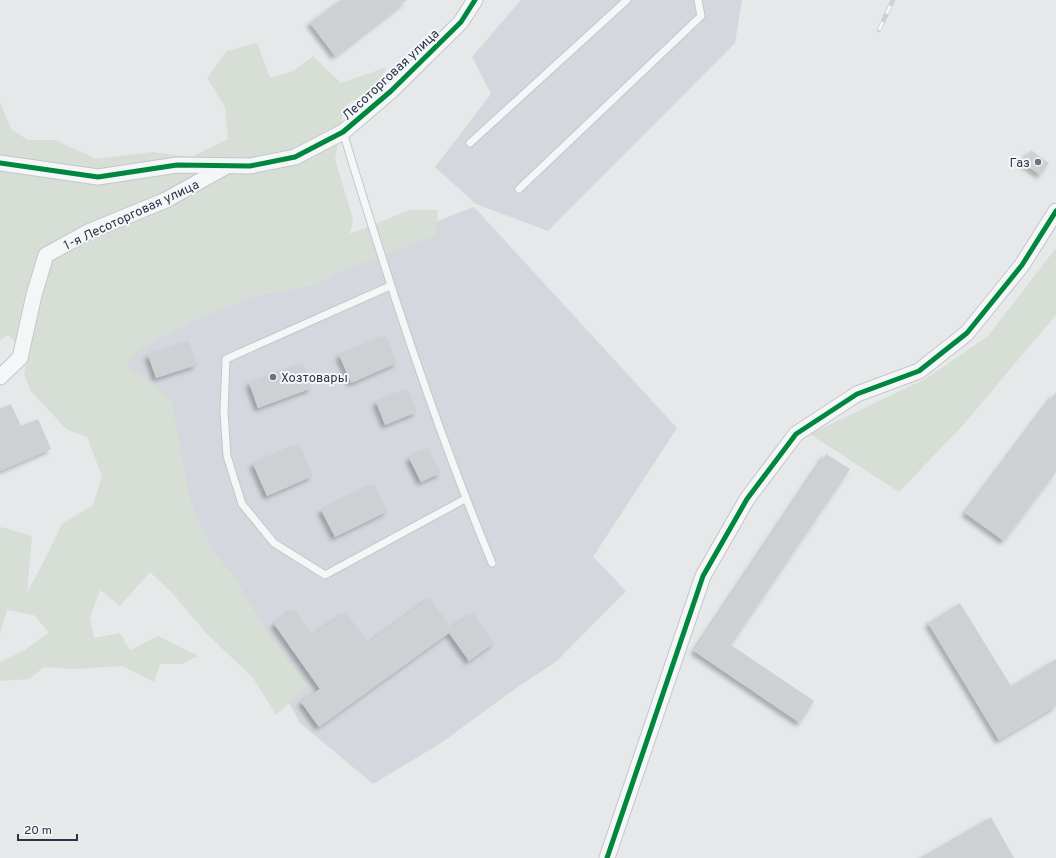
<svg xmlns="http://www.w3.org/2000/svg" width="1056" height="858" font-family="Overpass,sans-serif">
  <defs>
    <filter id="shadow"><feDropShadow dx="-3.5" dy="3.5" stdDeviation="2" flood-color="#0004"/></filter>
  </defs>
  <rect width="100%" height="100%" fill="#e6e8ea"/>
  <path fill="#d4d7dd" d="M521 0H742L735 43 548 231 476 204 435 167 491 94 472 57Z
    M474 207 677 428 593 557 626 591 556 662 519 686 441 743 373 784 300 723 221 582 119 350 377 244Z"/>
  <path fill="#d6ded6" d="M257 43 270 78 293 71 313 56 341 83 387 67 376 86 344 107 335 159 353 219 350 234 410 210H438L435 236 349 268 315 285 252 297 191 322 137 351 126 367 148 379 172 402 189 497 212 550 236 578 262 625 308 686 276 715 253 678 206 633 173 594 150 572 120 606 100 590 90 617 94 638 120 633 130 650 158 636 199 656 182 664H160L154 682 122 666 74 669 44 667 29 679 0 681V662L23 651 49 633 34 615 7 610 0 633V528L1 527 32 536 27 593 45 559 62 524 93 505 102 476 87 437 66 429 31 391 24 375 28 354 8 335 0 340V103L12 130 28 140H55L96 159 152 152 191 157 228 139 225 107 207 78 227 51Z
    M1056 248V315L963 425 899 492 810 434 927 378 988 336Z"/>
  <path fill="#ced0d3" filter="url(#shadow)" d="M341 0H407L335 56 310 23Z
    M1031 150 1049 163 1040 175 1022 162Z
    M386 336 397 363 351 383 339 355Z
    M189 341 197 365 156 378 148 355Z
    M303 363 312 388 258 408 249 383Z
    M408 389 417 412 385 425 376 402Z
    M1056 392V472L1004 541 965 513Z
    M11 404 21 426 38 419 51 449 0 471V409Z
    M299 444 313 476 267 496 253 464Z
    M428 448 441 473 421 482 409 458Z
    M826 454 850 469 731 645 814 701 800 723 694 651Z
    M374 484 388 511 335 537 321 510Z
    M430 598 451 628 473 613 494 643 469 661 449 633 319 727 301 702 320 689 274 624 294 609 313 635 346 612 368 643Z
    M960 603 1011 686 1056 659V706L999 740 928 623Z
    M991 817 1014 858H920Z"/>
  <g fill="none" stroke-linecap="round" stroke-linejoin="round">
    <g stroke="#c4c6c8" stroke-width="9">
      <path id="service" d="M343 132C387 277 434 423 492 563
        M470 143 627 0
        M519 189 701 16 698 0
        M390 286 226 359 224 412 227 456 242 504 274 543 325 575 465 499"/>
    </g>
    <g stroke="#c4c6c8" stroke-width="17">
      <path id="minor" d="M0 163 98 177 177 165 250 166 295 157 343 132 391 91 461 22 475 0
        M0 377 20 358 34 295 46 255 88 232 166 200 227 166
        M607 858 703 576 747 499 796 434 857 394 919 371 967 333 1022 265 1056 211"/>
    </g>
    <use href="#service" stroke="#f5f6f7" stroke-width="7"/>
    <use href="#minor" stroke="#f5f6f7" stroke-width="15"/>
    <g stroke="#cecfd2" stroke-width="4.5">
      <path id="rail" d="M879 30 893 0"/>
    </g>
    <use href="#rail" stroke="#f4f6f9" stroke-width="3" stroke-dasharray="9" stroke-linecap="butt"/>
    <g stroke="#f4f6f9" stroke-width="8">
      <path id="cycleway" d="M0 163 98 177 177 165 250 166 295 157 343 132 391 91 461 22 475 0
        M607 858 703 576 747 499 796 434 857 394 919 371 967 333 1022 265 1056 211"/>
    </g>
    <use href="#cycleway" stroke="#00873e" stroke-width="5"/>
  </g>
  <g fill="#6c737f" stroke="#f4f6f9" stroke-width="1.5">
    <circle cx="1038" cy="162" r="4"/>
    <circle cx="273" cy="377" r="4"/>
  </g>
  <g text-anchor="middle" stroke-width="4" stroke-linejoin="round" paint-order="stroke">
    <g font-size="13" fill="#2b3445" stroke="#f4f6f9">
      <text transform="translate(390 74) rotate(-43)" y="5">Лесоторговая улица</text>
      <text transform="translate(131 214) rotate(-25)" y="5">1-я Лесоторговая улица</text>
    </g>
    <g font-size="13" fill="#2b3445" stroke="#f4f6f9" text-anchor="end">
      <text x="1030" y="167">Газ</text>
      <text x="281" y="382" text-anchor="start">Хозтовары</text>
    </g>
  </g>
  <path d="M18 834v6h59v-6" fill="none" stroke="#2b3445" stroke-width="2"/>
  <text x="24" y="834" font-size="12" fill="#2b3445" stroke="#f4f6f9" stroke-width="3" paint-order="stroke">20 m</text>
</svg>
